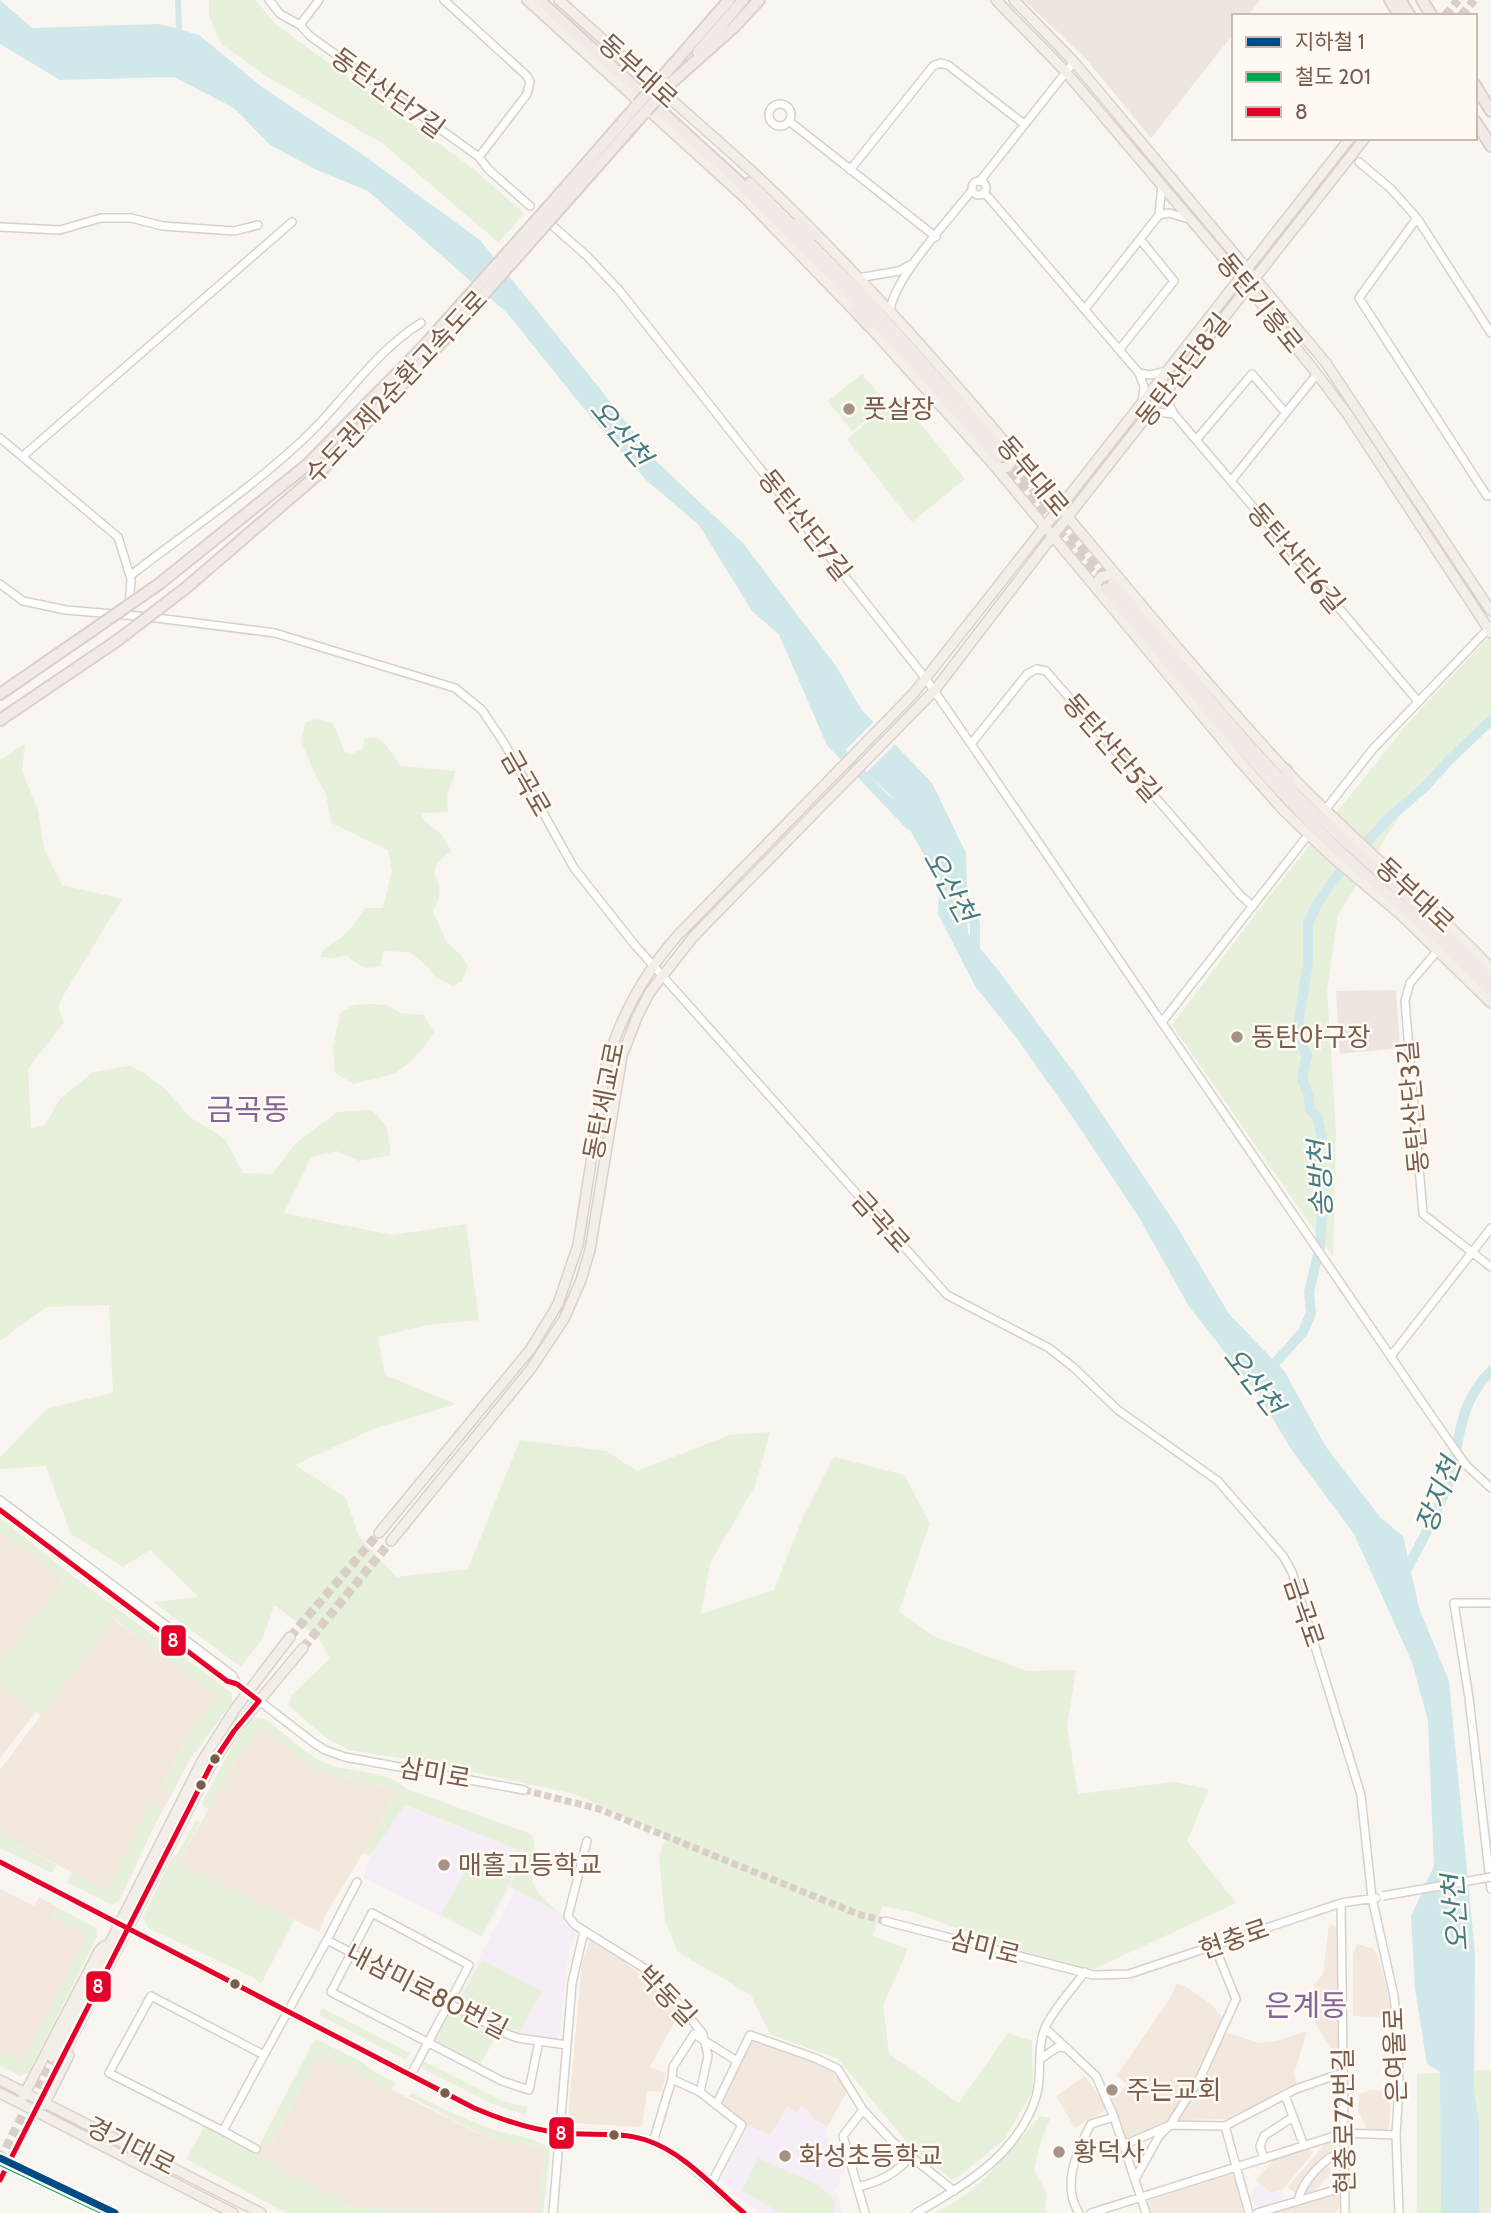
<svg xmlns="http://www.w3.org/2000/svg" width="1491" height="2213" font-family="Cabin,'Noto Sans KR',sans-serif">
  <rect width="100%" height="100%" fill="#f9f5f0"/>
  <path fill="#f2e8de" d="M0 1531 64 1580 0 1662Z
    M113 1619 216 1697 199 1718 161 1786 173 1792 164 1808 152 1802 108 1891 15 1843 0 1832V1770Z
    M0 1684 36 1712 0 1758Z
    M261 1728 310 1765 323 1772 397 1791 363 1853 326 1914 319 1932 178 1863 236 1761Z
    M0 1889 34 1906 39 1897 57 1907 52 1917 87 1934 23 2060 0 2051Z
    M1329 1924 1339 1927 1341 2049 1333 2051 1315 2023 1314 1985 1323 1974Z
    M590 1940 619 1957 670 2001 679 2013 650 2067 666 2073 662 2092 647 2091 642 2127 572 2123 568 2118 582 1962Z
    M1357 1944 1374 1949 1379 1960 1386 1985 1391 2013 1388 2018 1353 2016V1955Z
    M1177 1983 1188 1988 1211 2004 1224 2019 1200 2075 1165 2126 1125 2139 1111 2101 1115 2095 1118 2096 1127 2084 1116 2076 1170 1999Z
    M1307 2031 1294 2074 1297 2085 1228 2119 1179 2120 1205 2075 1224 2032 1260 2043 1277 2041Z
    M753 2041 814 2062 832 2071 848 2090 827 2127 812 2118 801 2106 798 2112 770 2135 748 2125 720 2104 749 2042Z
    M320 2054 478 2133 501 2141 545 2150 537 2213H459L352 2207 255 2155 262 2140 271 2145Z
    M1085 2076 1108 2109 1075 2128 1056 2096Z
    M1372 2090 1391 2091 1389 2129 1387 2131 1367 2129 1358 2111 1359 2094Z
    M1328 2140 1337 2148 1324 2163 1332 2171 1312 2195 1301 2198 1288 2187Z
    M1305 2146 1313 2153 1282 2190 1271 2193 1256 2180 1278 2155Z
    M1231 2174 1234 2176 1244 2213H1149L1145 2202Z
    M1337 2194 1340 2196 1339 2206 1335 2213H1272Z"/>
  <path fill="#ede5e0" d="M1024 0H1260L1248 16H1234V33L1151 138 1086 59Z
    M1396 990 1400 1048 1340 1054 1336 991Z"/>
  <path fill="#f6eef6" d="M404 1805 527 1853 517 1875 482 1937 363 1877 370 1856Z
    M515 1890 563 1915 577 1932 571 1944 565 1977 560 2034 555 2039 511 2031 457 2003V2000Z
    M801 2106 810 2112 812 2118 827 2127 825 2133 845 2169 835 2191 843 2213H761L741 2199 720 2180 748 2125 770 2135 787 2107 798 2112Z
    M1259 2184 1270 2194 1283 2190 1286 2203 1260 2211 1248 2195Z"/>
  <path fill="#e7f0db" d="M209 0H256L274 23 471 167 524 213 499 243 382 143 268 77 221 44 209 16Z
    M862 374 887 403 852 431 828 401Z
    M899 397 965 479 912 522 847 439Z
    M1491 635V723L1409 800 1338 915 1327 990 1336 1132 1333 1257 1172 1025 1271 894 1408 723Z
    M317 719 333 723 345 753 352 754 363 748 364 739C386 732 388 753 401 766L456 771 447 795 448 812 420 813 425 821 442 835 451 851 437 863 434 873C442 886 441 898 433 911L447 943 459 953 468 966 462 981 453 986 435 977 428 967 410 952 383 951 381 965C367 972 357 965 347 955L331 958 320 957C323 946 336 943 344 935 353 927 359 918 365 908H383L392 871 388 850 331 823 326 794 314 772 301 740 305 723Z
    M25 744 22 771 38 810 44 849 62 885 122 899 63 996 58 1008 64 1022 28 1069 31 1129 45 1125 60 1099 93 1072 129 1066 144 1073 164 1088 191 1118 225 1139 243 1173 272 1174 295 1144 337 1112 372 1110 387 1127 391 1155 359 1161 337 1151 311 1157 284 1213 392 1235 466 1224 479 1320 427 1325 378 1337 385 1375 456 1404 373 1429 295 1465 346 1498 359 1537 397 1577 468 1569 520 1440 606 1451 637 1471 730 1435 770 1432 755 1486 710 1563 701 1614 774 1590 803 1517 834 1457 904 1475 930 1523 899 1611 933 1636 1027 1671 1076 1670 1067 1726 1078 1794 1174 1782 1209 1789 1187 1841 1236 1903 1092 1970 1016 1949 912 1912 882 1906 873 1936 908 1949 883 2006 889 2054 959 2103 1008 2033 1032 2041 1033 2090 1004 2140 953 2181 910 2146 838 2059 770 2034 751 1995 678 1952 665 1921 659 1856 667 1836 575 1794 426 1762 348 1750 324 1736 289 1706 291 1696 330 1658 318 1637 274 1605 263 1638 241 1667 153 1602 199 1597 150 1550 123 1567 71 1534 46 1466 0 1469V1457L48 1408 113 1393 109 1305 46 1307 0 1341V760Z
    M371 1004 387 1005 401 1013 424 1015 434 1032C423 1049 408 1070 386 1076 376 1079 365 1080 354 1084L335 1073 333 1047 340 1013 354 1005Z
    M0 1518 69 1573 232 1693V1702L188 1763 173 1792 161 1786 199 1718 215 1697 114 1619 41 1716 0 1684V1662L64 1580 0 1531Z
    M252 1718H263C284 1731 302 1753 325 1763 352 1774 384 1768 407 1789L531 1834C539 1849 530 1862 532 1877 533 1892 549 1903 558 1912L510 1887 527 1853 405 1805 370 1856 363 1853 397 1791 323 1772 310 1765 261 1729 236 1761 209 1809 203 1806 202 1803 233 1745Z
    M152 1801 164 1808C147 1838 135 1870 119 1901L112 1905 67 1882 72 1873 108 1890Z
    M196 1820 200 1822 178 1863 294 1920 261 1984 253 1977 148 1928 143 1917 171 1860 178 1853Z
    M0 1832 15 1843 56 1865 52 1873 0 1848Z
    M476 1853 515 1872 481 1936 441 1914Z
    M57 1907 96 1928 97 1937 29 2072 20 2076 0 2066V2051L23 2060 87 1934 52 1917Z
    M482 1960 542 1991 520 2030 512 2029 459 2001Z
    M322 2008 410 2053 406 2060 319 2015Z
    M452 2011 497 2034 480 2065 437 2042 435 2039 448 2013Z
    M315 2039 362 2062 374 2072 396 2083 391 2090 320 2054 271 2145 262 2140Z
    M423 2061 502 2101 527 2107 526 2115 493 2104 423 2069 421 2065Z
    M1491 2070V2213H1417V2074Z
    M413 2093C437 2106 463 2118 488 2128 508 2136 534 2135 550 2150L543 2213H537L545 2150 501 2141 477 2132 408 2096Z
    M1040 2116 1050 2118 1040 2144 1034 2170 1047 2194 1045 2207 1047 2213H934C980 2193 1008 2152 1040 2116Z
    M204 2127 352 2207 459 2213H286L186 2159Z
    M758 2158 820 2186 835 2202 834 2213H781L742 2191Z"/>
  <path fill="#d0e8ea" d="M0 0 32 28 158 24 176 28 175 0H181L182 30 199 35 262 87 363 155 480 240 605 395 657 462 743 543 836 666 861 709 932 783 966 853 968 934 999 971 1075 1074 1176 1225 1229 1314 1285 1372 1326 1447 1380 1517 1403 1536 1419 1608 1449 1681 1475 1954 1474 2091 1479 2123V2213H1441L1440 2072 1427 2064 1415 1989 1411 1916 1434 1866 1428 1721 1412 1662 1354 1534 1291 1449 1258 1394 1188 1305 1140 1219 1071 1115 1018 1040 975 986 938 914 939 881 890 795 836 743 790 644 752 611 699 525 645 479 581 405 507 313 368 191 317 170 270 145 234 108 174 77 60 80 0 44Z"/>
  <path fill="#f9f5f0" d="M876 719 897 742 864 775 842 754Z"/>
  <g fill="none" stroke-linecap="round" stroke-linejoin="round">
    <path stroke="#d0e8ea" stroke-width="10" d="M783 631 831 742 910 825
      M961 899 975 923V956
      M1267 1372 1303 1332 1311 1313 1309 1292 1320 1246 1322 1213 1316 1149 1322 1138 1317 1117 1310 1110 1309 1098 1302 1078 1307 1055 1300 1041 1299 1019 1308 963V923L1317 904 1332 882 1365 844 1389 818 1425 787 1448 761 1491 720
      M1404 1575C1418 1547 1440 1510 1449 1481 1461 1440 1457 1404 1491 1371"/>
    <path stroke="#d9cfc7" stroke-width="7" stroke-dasharray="7 3.5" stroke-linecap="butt" d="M524 1790 599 1809 858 1914 885 1921"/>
    <path stroke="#d9cfc7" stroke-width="9" stroke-dasharray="9 4.5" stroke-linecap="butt" d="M1445 16 1458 0
      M1461 16 1474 0
      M290 1637 379 1533
      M303 1648 391 1541
      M0 2160 52 2057
      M0 2180 60 2061"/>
    <path stroke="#d9cfc7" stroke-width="10" stroke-dasharray="10 5" stroke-linecap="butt" d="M1004 453 1111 582
      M1000 460 1103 586"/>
    <g stroke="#d7d1cb" stroke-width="10">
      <path id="minor" d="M269 0 280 14 300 25 310 36 479 157 488 169 530 206
        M444 0 527 76 530 82 527 94 479 157
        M300 25 319 0
        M769 115a11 11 0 1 1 22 0a11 11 0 1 1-22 0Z
        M789 121 936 237
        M1359 162 1391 189 1417 218 1491 333
        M850 170 933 66 940 63 948 65 1024 124
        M972 188a7 7 0 1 1 14 0a7 7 0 1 1-14 0Z
        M980 181 1074 62
        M984 192 1139 373 1144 387 1142 403
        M1159 215 1169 213 1189 219
        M1417 218 1359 298 1487 496H1491
        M0 227 60 230 101 218H131L163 226 234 231 258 225
        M554 227 587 256 619 290 926 679 971 744
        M858 278 899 271 910 265
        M1085 309 1159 215 1162 185
        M890 311C894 277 950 219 972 190
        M1119 350 1174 281 1140 239
        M1139 373 1150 375 1166 371
        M1168 389 1170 406 1174 414 1417 700
        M1149 416 1157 412 1174 414
        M0 438 118 537 131 579 129 607
        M1196 440 1252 374 1283 410
        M23 456 292 222
        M1231 481 1317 374
        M130 576C189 530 258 484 311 432 347 396 377 350 421 323
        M0 584 23 601 66 610 149 617 275 633 455 688 482 710 504 743 574 868 634 944 947 1295 1049 1348 1073 1367 1118 1410 1218 1481 1283 1556 1292 1572 1361 1795 1372 1898 1394 1996 1398 2037 1399 2086 1396 2135 1399 2213
        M1325 810 1373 749 1491 626
        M1253 906 1241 896 1046 671 1037 669 1027 674 971 744 1435 1421 1466 1465 1491 1488
        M1439 949 1410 983 1405 1001 1423 1214 1491 1267
        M1162 1022 1308 835
        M1391 1356 1491 1228
        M0 1500 232 1675 237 1684
        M0 1510 227 1681 237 1684 314 1743 325 1750 345 1757 524 1790
        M1491 1603H1454L1469 1698 1491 1889
        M587 1841 568 1916 575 1925 644 1968 678 2003 703 2034 708 2056 700 2092 742 2125 711 2184
        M0 1862 474 2108C502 2120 532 2130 563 2133 589 2135 631 2131 654 2143 689 2159 715 2190 744 2213
        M1341 1903 1345 2213
        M885 1921 1093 1975 1129 1974 1341 1903 1376 1898
        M327 1940 357 1882
        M1045 2028 1096 2076 1114 2117
        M264 2055 223 2131 109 2073 151 1996 264 2055 327 1940 507 2034 518 2038 567 2045
        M1040 2059 1058 2047 1067 2048
        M411 2075C430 2038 450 2002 469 1965L372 1913 331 1992 502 2081 529 2090 539 2041
        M672 2079 673 2067 694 2034 737 2061
        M1285 2095 1304 2146
        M716 2105 750 2035 815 2058 838 2069 863 2110 893 2142 954 2191
        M863 2110 843 2136 865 2213
        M1225 2126 1249 2213
        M223 2131 256 2149
        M653 2142 672 2079 700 2092
        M1124 2145 1170 2125 1201 2076 1236 1999 1214 1945
        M1264 2159 1260 2146 1264 2136 1293 2117
        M1135 2179 1159 2136 1170 2125 1225 2126 1296 2089 1342 2073
        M858 2187C881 2181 896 2174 912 2155
        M1298 2201C1302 2181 1325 2156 1345 2151
        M553 2213 572 1983 584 1931
        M916 2213C966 2185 1018 2154 1036 2097 1043 2075 1036 2050 1045 2028 1052 2011 1073 1988 1085 1972
        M1079 2213C1061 2185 1077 2151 1091 2124L1114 2117 1146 2213
        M1091 2213 1344 2133 1396 2135
        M1257 2213 1345 2187"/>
    </g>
    <g stroke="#dad1cc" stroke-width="12">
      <path id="major" d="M527 0 746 199 868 325 992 463 1238 759 1283 810 1331 856 1401 915 1491 1003
        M559 0C624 59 691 116 756 175 802 218 846 264 889 310 1025 458 1146 618 1282 766 1348 837 1425 898 1491 968
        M996 0 1065 71 1248 287 1317 374 1348 415 1491 633
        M1014 0 1074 62 1326 363 1491 611
        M997 466 1001 468 1008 467 1013 460 1012 452
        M1097 589 1096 584 1101 577 1114 574
        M379 1533 530 1350 558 1304 578 1245 606 1067C620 1016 644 973 679 934L914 693 1350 138
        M391 1541 530 1370 564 1319 581 1280 590 1250 622 1056 637 1017 650 992 693 937 934 691 1041 551 1365 138
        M52 2057 202 1761 235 1709 290 1637
        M60 2061 210 1767 234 1731 303 1648
        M0 2080 261 2213
        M0 2093 233 2213
        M23 2097 99 1951 104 1946
        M44 2105 69 2055"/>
    </g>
    <g stroke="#dad1cc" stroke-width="14">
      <path id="highway" d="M539 0 738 181 859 304 934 384 998 458
        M1390 0 1400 16
        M1400 0 1410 16
        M1422 0 1432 16
        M698 52 743 0
        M663 76 729 0
        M671 83 734 27 759 0
        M1475 85 1491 111
        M1475 121 1491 146
        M750 183 866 299 1004 453
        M549 206 638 104
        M555 214 646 111
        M798 223 816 235
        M856 310 868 325
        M159 584 307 465 423 347
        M1113 584C1172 653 1230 729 1294 793 1358 857 1431 913 1491 980
        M187 587 317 475 431 354
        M1106 589C1172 665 1235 745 1305 817 1364 879 1434 928 1491 992
        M0 694 90 632
        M0 720 118 640
        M1286 770 1292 789"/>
    </g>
    <use href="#minor" stroke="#fefefd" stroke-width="7"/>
    <use href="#major" stroke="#f3eee8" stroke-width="9"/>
    <use href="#highway" stroke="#f2eae7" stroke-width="10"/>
    <g stroke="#d7d1cb" stroke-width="10" stroke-linecap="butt">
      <path id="minor-bridge" d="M1383 1896 1491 1877"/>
    </g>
    <g stroke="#dad1cc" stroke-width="14" stroke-linecap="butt">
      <path id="highway-bridge" d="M638 104 663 76
        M646 111 671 83
        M423 347 549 206
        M431 354 555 214
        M90 632 159 584
        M118 640 187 587"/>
    </g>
    <use href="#minor-bridge" stroke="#fefefd" stroke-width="7"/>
    <use href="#highway-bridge" stroke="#f2eae7" stroke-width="10"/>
    <g stroke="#fffaf3" stroke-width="10">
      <path id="bus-1" d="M0 1510 227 1681 237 1684 259 1701 234 1731 210 1767 0 2180
        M0 1862 474 2108C502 2120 531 2130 561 2133 589 2136 619 2131 646 2140 685 2153 714 2188 744 2213"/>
    </g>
    <use href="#bus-1" stroke="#e4002b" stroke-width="5"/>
    <g stroke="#fffaf3" stroke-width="12">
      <path id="rail-1" d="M0 2162 107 2213"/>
    </g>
    <use href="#rail-1" stroke="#00a651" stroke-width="7"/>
    <g stroke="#fffaf3" stroke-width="12">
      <path id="metro-1" d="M0 2158 115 2213"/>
    </g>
    <use href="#metro-1" stroke="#004a85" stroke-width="7"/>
  </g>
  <g fill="#a69286" stroke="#fffaf3" stroke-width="2.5">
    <circle cx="849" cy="409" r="7"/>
    <circle cx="1237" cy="1037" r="7"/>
    <circle cx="444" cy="1865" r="7"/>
    <circle cx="1112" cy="2090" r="7"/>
    <circle cx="1059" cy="2152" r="7"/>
    <circle cx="785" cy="2156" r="7"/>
  </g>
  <g fill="#7a5c4d" stroke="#fffaf3" stroke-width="2.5">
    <circle cx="215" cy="1759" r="6"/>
    <circle cx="201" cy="1785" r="6"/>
    <circle cx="235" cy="1984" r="6"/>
    <circle cx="445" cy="2093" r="6"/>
    <circle cx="614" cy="2135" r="6"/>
  </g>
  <g text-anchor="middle" stroke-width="5" stroke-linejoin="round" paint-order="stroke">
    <g font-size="26" fill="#7a5c4d" stroke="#fffaf3">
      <text transform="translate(638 71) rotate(42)" y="9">동부대로</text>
      <text transform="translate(388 93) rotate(36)" y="9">동탄산단7길</text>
      <text transform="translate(1260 303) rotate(51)" y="9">동탄기흥로</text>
      <text transform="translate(1183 370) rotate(-52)" y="9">동탄산단8길</text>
      <text transform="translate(396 387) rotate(-47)" y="9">수도권제2순환고속도로</text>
      <text transform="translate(1033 476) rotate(50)" y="9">동부대로</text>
      <text transform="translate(805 525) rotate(52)" y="9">동탄산단7길</text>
      <text transform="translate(1296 558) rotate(50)" y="9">동탄산단6길</text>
      <text transform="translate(1112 748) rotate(49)" y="9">동탄산단5길</text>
      <text transform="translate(526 783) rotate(60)" y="9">금곡로</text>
      <text transform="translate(1415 895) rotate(43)" y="9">동부대로</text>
      <text transform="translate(604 1101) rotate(-79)" y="9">동탄세교로</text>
      <text transform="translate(1413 1107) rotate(-95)" y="9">동탄산단3길</text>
      <text transform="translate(881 1222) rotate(48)" y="9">금곡로</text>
      <text transform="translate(1304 1612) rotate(71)" y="9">금곡로</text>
      <text transform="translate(435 1773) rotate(10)" y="9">삼미로</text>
      <text transform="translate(1234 1939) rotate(-19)" y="9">현충로</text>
      <text transform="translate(985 1947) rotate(14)" y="9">삼미로</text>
      <text transform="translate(427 1991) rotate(27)" y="9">내삼미로80번길</text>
      <text transform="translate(667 1996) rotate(46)" y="9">박동길</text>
      <text transform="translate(1395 2055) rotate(-92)" y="9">은여울로</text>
      <text transform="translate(1344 2121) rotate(-91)" y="9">현충로72번길</text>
      <text transform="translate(131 2146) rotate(27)" y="9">경기대로</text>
    </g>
    <g font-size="26" fill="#7a5c4d" stroke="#fffaf3" text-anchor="start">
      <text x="863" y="418">풋살장</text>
      <text x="1251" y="1046">동탄야구장</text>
      <text x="458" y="1874">매홀고등학교</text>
      <text x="1126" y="2099">주는교회</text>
      <text x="1073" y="2161">황덕사</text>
      <text x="799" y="2165">화성초등학교</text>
    </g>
    <g font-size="28" font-style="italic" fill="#437c86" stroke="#fffaf3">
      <text transform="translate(621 433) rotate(50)" y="10">오산천</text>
      <text transform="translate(950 886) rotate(61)" y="10">오산천</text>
      <text transform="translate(1320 1179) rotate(-92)" y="10">송방천</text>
      <text transform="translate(1254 1381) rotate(52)" y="10">오산천</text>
      <text transform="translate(1438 1495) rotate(-69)" y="10">장지천</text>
      <text transform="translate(1455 1913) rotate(-94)" y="10">오산천</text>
    </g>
    <g font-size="30" fill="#846695" stroke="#fffaf3">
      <text x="248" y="1120">금곡동</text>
      <text x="1306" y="2016">은계동</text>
    </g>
  </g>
  <g stroke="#fffaf3" stroke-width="2.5">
    <rect x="160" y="1624" width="27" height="33" rx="7" fill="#e4002b"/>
    <rect x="85" y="1970" width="27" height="33" rx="7" fill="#e4002b"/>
    <rect x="548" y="2116" width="27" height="34" rx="7" fill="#e4002b"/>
  </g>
  <g font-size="19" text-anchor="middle" font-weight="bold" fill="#fff">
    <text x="173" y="1647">8</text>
    <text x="98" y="1993">8</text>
    <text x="561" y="2140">8</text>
  </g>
  <rect x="1232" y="14" width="245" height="126" fill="#fffaf3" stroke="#cabbb1" stroke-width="2"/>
  <rect x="1246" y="37" width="35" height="10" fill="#004a85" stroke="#cabbb1" stroke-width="2"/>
  <text x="1295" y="49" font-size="21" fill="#7a5c4d">지하철 1</text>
  <rect x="1246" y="72" width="35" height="10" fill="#00a651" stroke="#cabbb1" stroke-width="2"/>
  <text x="1295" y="84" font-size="21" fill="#7a5c4d">철도 201</text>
  <rect x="1246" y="107" width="35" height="10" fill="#e4002b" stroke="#cabbb1" stroke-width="2"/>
  <text x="1295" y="119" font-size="21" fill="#7a5c4d">8</text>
</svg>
